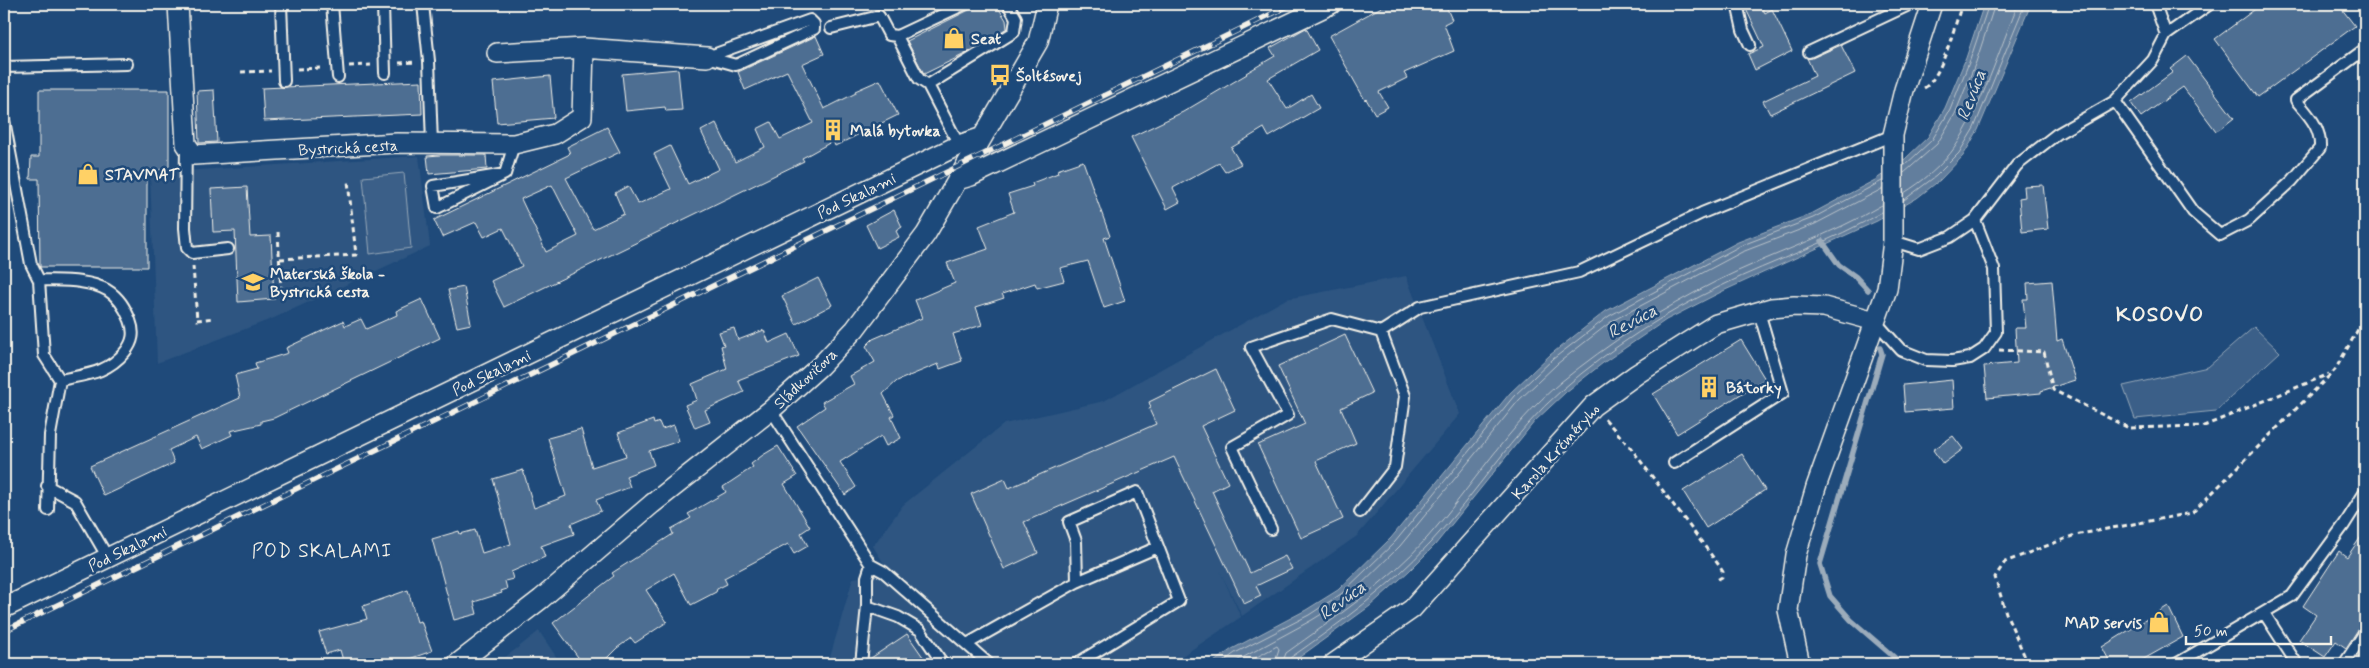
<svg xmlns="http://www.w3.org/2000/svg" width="2369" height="668" font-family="Mynerve,sans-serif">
  <rect width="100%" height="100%" fill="#1f4a7a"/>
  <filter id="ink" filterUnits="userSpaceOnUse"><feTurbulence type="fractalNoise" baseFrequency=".02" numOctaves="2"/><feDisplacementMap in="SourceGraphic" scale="10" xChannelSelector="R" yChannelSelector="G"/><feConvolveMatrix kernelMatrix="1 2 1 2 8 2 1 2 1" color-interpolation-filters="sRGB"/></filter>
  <g filter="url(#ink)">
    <path fill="#2d5581" d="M419 156 430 246 274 318 157 363 150 173Z
      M1406 276 1460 414 1357 536 1242 616 1220 571 1241 617 1170 664H828L853 578 881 574 887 569 873 546 903 505 1004 424 1104 401 1286 299Z
      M539 631 561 664H496L520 646Z"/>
    <path fill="#3a5f88" stroke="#97a8b8" d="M404 173 411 248 370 254 363 177Z
      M2254 327 2280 352 2216 411 2135 419 2123 386 2208 367Z"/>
    <path fill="#627e9d" stroke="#9cacbb" d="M1984 4H2031L1978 130 1963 156 1940 180 1917 198 1877 221 1723 291 1666 320 1603 363 1566 392 1535 421 1435 545 1409 571 1370 606 1290 664H1211L1232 649 1306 610 1338 590 1391 538 1510 393 1550 355 1606 311 1738 242 1811 214 1875 180 1905 159 1928 137 1945 108 1966 58Z"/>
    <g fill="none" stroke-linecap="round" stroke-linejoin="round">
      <path stroke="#bac3ca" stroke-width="1" d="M1904 166 1932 140 1950 110 1970 60 1989 4
        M1904 173 1937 144 1955 114 1976 62 1995 4
        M1904 193C1922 182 1943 165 1955 147 1981 109 2000 48 2018 4
        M1904 200 1936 176 1959 153 1974 128 2025 4
        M1220 664 1235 653 1309 615 1341 594 1395 542 1514 396 1553 359 1609 316 1740 246 1813 218 1882 181
        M1231 664 1312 620 1346 599 1400 546 1519 400 1557 364 1612 321 1742 252 1815 224 1882 189
        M1244 664 1277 646 1279 649 1274 664
        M1282 664 1286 653C1335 618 1387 583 1427 538 1472 487 1508 426 1561 382 1609 343 1661 309 1717 281 1771 254 1830 236 1882 205
        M1288 664 1290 658C1340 623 1389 588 1430 543 1477 494 1511 434 1563 389 1610 348 1665 313 1721 286 1774 260 1832 242 1882 212"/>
      <path stroke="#9cacbb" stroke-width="5.5" d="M1822 241 1839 265 1856 277 1868 290
        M1880 348 1882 354 1820 564 1830 596 1851 620 1902 664"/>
    </g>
    <path fill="#4d6e92" stroke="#f4f1e8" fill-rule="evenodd" d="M981 4H996L1006 20 1007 28 971 51 924 74 907 41Z
      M1387 4H1445L1452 20 1444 24 1454 51 1404 73 1407 78 1379 92 1388 107 1375 114 1366 99 1365 100 1329 36Z
      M1748 4H1760L1765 13 1772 9 1792 51 1755 70 1748 54 1764 47 1746 9Z
      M2262 4H2338L2355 26 2258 97 2215 39Z
      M1306 28 1318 50 1268 79 1287 109 1311 94 1319 108 1269 137 1264 128 1231 148 1241 164 1225 172 1219 163 1173 188 1180 202 1167 209 1131 137 1183 112 1247 74 1246 73 1275 56 1270 48Z
      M816 36 824 54 802 64 824 109 856 93 855 91 880 80 898 115 835 146 833 141 806 156 802 158 804 161 504 307 491 281 522 266 503 228 484 237 476 222 442 237 434 220 568 155 570 153 567 147 607 127 620 152 566 178 593 229 624 214 615 193 628 186 638 204 671 189 654 154 670 146 688 184 719 169 701 131 716 123 735 162 765 147 757 129 771 122 780 139 813 123 787 71 745 90 738 72ZM552 185 578 236 546 252 521 199Z
      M1841 45 1855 73 1770 114 1763 101 1815 76 1807 58H1812Z
      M2187 56 2234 118 2220 129 2216 131 2183 87 2141 117 2131 103 2173 72 2170 69Z
      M678 69 682 110 666 111 665 107 626 111 622 74Z
      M550 76 554 118 497 123 493 82Z
      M421 81 422 114 264 121 262 88Z
      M39 90H169V170H147V267H40L39 179H30L31 157H39Z
      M214 90 217 142 199 143 197 91Z
      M440 155H486L487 169 429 174 427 156Z
      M1083 161 1110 236 1104 238 1125 301 1104 308 1088 261 1060 268 1064 281 1037 288 1035 283 1002 294 1004 298 976 307 982 325 953 334 962 361 940 369 938 364 897 381 883 394 894 415 891 417 901 438 886 446 881 436 840 462 856 487 845 495 797 426 825 407 822 402 854 384 850 376 875 362 866 346 873 339 922 318 915 300 955 283 947 263 988 249 979 226 1014 212 1008 194 1033 186 1032 183 1058 173 1057 170Z
      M2043 185 2048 229 2022 232 2019 198 2025 197 2024 186Z
      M247 187 250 237 271 236 274 299 238 302 235 231 213 232 211 189Z
      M894 210 902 227 896 231 899 237 877 248 866 225Z
      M818 278 832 305 796 324 782 296Z
      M2052 281 2057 341 2062 339 2075 380 2041 391V393L1987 398 1984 366 2017 363 2015 328H2026L2023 299H2028L2027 283Z
      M464 287 471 324 457 327 448 290Z
      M422 299 440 338 274 418 261 421V424L230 431 232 435 202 449 196 437 169 450 174 463 104 496 90 466 240 398 235 375 257 369 255 363 288 353 286 348 343 321 345 326 361 319 366 329 397 315 396 311Z
      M734 328 738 340 764 330 769 343 789 334 799 356 738 380 744 392 705 410 710 422 695 428 685 405 697 400 692 384 727 369 721 346 724 345 719 332Z
      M1345 335 1372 393 1341 408 1356 443 1316 461 1343 519 1301 538 1258 445 1305 424 1278 366Z
      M1741 340 1765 379 1677 434 1653 394Z
      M1216 369 1235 410 1201 426 1228 483 1212 491 1250 573 1285 556 1292 569 1256 586 1261 596 1244 604 1174 457 1024 522 1038 553 1004 569 971 494 1005 479 1009 488 1156 424 1149 409 1151 408 1149 402Z
      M1952 380 1954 408 1905 412 1903 385Z
      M653 420 654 424 659 422 662 429 674 425 679 441 649 451 654 465 626 476 630 487 596 500 601 511 571 524 574 534 541 546 545 557 511 572 513 579 505 581 507 589 501 591 502 593 474 602 477 614 454 620 432 539 459 531 460 534 475 530 482 553 511 544 493 479 523 470 534 508 566 496 548 438 581 429 592 467 626 456 618 433Z
      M1953 436 1963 449 1943 464 1933 450Z
      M778 446 797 476 784 484 810 527 801 533 808 546 794 554 788 544 724 578 727 584 717 589 716 592 691 605 674 573 646 590 667 622 635 643 631 638 617 648 601 664H583L553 623 614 576 612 573 673 534 671 529 691 518 688 514 726 492 723 487 753 467 751 464 763 455Z
      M1742 454 1765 490 1706 528 1683 491Z
      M2365 531V625L2359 628 2346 648 2336 641 2325 657 2299 640 2316 615 2303 606 2339 551 2347 557Z
      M408 590 417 622 421 621 432 651 409 659 411 664H344L340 650 326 654 319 632 367 619 363 606Z
      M2168 606 2183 637 2135 664H2111L2102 647Z
      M907 634 928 664H868V660Z
      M2365 644V662L2357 656Z"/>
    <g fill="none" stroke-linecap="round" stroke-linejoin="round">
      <g stroke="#f4f1e8" stroke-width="14">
        <path id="service" d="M281 4 284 81
          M332 4 338 77
          M383 4 385 73
          M423 4 429 61 432 144
          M1741 4 1738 8 1743 30 1750 45
          M2155 4 2166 35
          M810 20 814 24V29L736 65 707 57Z
          M831 28 879 16 889 35 897 36
          M1809 52 1911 4
          M4 67 127 64
          M928 85 1014 32 1016 18 1008 4
          M2115 101 2153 60 2166 35 2210 4
          M4 120 31 264 39 280 44 355 60 380C87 374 106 374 125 352 133 342 135 333 130 320 125 308 119 297 107 290 87 279 61 281 39 280
          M186 145 185 228 187 248 192 253 228 249
          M959 145 928 85 919 79 897 36 965 4
          M505 174 433 186 437 208 505 174 514 144
          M1975 220 2017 165 2057 134 2115 101 2193 212 2220 235 2249 220 2292 181 2320 148C2321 127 2309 116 2296 100L2365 49
          M1875 321 1901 350 1926 360 1952 361 1970 358 1984 349 1996 332 1994 269 1975 220 1950 237 1919 249 1893 241
          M771 410 871 565 867 577V606L861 664
          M1674 463 1783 393 1759 312
          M47 486 75 501 108 558
          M48 510 50 435 60 380
          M1360 512 1395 467 1405 396 1381 332
          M1271 529 1232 447 1288 415 1251 347 1332 319 1381 332 1420 307 1579 272 1702 213 1893 135
          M871 565 884 572 989 664
          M867 606 898 617 920 630 943 664
          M2264 613 2297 664
          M967 644 1077 582
          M1076 664 1179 601 1137 492 1069 522 1076 541 1077 582 1158 547
          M2176 664 2292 596 2344 525 2365 492
          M2344 664 2365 632"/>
      </g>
      <g stroke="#f4f1e8" stroke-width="22">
        <path id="minor" d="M178 4 186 144 194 155 397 143 514 144 555 134 582 117 584 48 497 53
          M584 48 707 57
          M957 180 971 176 1331 4
          M4 608 959 145 980 138
          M457 664 541 599 652 504 771 410 820 366 855 329 926 234 1038 42 1047 4
          M1333 664 1412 609 1593 406 1637 374 1716 324 1771 308 1794 306 1824 307 1875 321
          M1800 664 1788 610 1796 555 1816 487 1887 289 1893 241V135L1904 90 1932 4"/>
      </g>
      <path stroke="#f4f1e8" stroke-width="3" stroke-dasharray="5 4" stroke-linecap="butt" d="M399 63 416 62
        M349 66 371 65
        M297 69 323 68
        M241 72 271 71
        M1924 88C1942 78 1955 24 1962 4
        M278 232 281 291
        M280 259 356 255 348 181
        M193 266 197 320 214 318
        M1999 350 2044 352 2053 390 2129 428 2204 426 2329 374
        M1605 419 1630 447 1718 564 1723 572 1722 577 1715 581
        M2028 664 2006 613 1995 577 2005 562 2075 535 2192 513 2335 370 2365 317"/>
      <use href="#service" stroke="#1f4a7a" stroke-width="10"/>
      <use href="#minor" stroke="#1f4a7a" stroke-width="19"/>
      <g stroke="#f4f1e8" stroke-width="5.5">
        <path id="rail" d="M4 631 1292 4"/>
      </g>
      <use href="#rail" stroke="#1f4a7a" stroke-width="4" stroke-dasharray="11" stroke-linecap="butt"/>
    </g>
  </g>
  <defs>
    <g id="shop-bare" transform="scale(1.725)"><path d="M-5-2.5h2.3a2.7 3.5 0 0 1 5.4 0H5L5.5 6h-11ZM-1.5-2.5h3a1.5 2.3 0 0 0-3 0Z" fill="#ffd166" stroke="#1f4a7a" stroke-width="2.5" paint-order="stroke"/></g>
    <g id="bus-bare" transform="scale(1.725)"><path d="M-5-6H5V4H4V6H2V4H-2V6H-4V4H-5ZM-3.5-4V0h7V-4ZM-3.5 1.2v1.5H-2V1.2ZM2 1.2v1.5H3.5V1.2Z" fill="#ffd166" stroke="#1f4a7a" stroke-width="2.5" paint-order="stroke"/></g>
    <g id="building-bare" transform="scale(1.725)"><path d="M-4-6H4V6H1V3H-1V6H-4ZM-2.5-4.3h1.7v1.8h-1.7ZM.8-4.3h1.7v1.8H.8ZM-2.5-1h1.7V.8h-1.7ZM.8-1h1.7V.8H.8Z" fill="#ffd166" stroke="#1f4a7a" stroke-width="2.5" paint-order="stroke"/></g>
    <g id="school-bare" transform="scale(1.725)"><path d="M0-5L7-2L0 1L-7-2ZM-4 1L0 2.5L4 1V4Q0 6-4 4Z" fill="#ffd166" stroke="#1f4a7a" stroke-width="2.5" paint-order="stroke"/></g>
  </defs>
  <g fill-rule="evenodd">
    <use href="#shop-bare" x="954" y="38"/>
    <use href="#bus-bare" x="1000" y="75"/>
    <use href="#building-bare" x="833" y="130"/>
    <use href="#shop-bare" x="88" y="174"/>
    <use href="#school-bare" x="253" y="282"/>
    <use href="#building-bare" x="1709" y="387"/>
    <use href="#shop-bare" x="2159" y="622"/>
  </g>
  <g text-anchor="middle" stroke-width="5" stroke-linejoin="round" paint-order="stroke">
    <g font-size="16" font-weight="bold" fill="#f4f1e8" stroke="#1f4a7a" text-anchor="start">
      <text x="971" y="44">Seat</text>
      <text x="1016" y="81">Šoltésovej</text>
      <text x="850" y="136">Malá bytovka</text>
      <text x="105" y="180">STAVMAT</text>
      <text x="270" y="279">Materská škola -<tspan x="270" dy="18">Bystrická cesta</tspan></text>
      <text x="1726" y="393">Bátorky</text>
      <text x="2142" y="628" text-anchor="end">MAD servis</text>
    </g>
    <g font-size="16" fill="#f4f1e8" stroke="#1f4a7a">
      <text transform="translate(348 147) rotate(-3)" y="6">Bystrická cesta</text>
      <text transform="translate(856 195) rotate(-26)" y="6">Pod Skalami</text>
      <text transform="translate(491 372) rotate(-26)" y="6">Pod Skalami</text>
      <text transform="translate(805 378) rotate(-43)" y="6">Sládkovičova</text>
      <text transform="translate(1555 451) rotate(-48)" y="6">Karola Krčméryho</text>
      <text transform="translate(127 548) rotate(-26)" y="6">Pod Skalami</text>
    </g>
    <g font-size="18" font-style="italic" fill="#dee0dd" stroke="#1f4a7a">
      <text transform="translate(1971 95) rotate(-69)" y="6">Revúca</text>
      <text transform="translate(1632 321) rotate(-28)" y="6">Revúca</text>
      <text transform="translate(1342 600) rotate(-36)" y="6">Revúca</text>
    </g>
    <g font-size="19" letter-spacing="1" fill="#f4f1e8" stroke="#1f4a7a">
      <text x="322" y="557">POD SKALAMI</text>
    </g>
    <g font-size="21" font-weight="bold" letter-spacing="1" fill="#f4f1e8" stroke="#1f4a7a">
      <text x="2160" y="321">KOSOVO</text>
    </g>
  </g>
  <rect width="2369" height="668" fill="none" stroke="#1f4a7a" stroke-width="20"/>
  <rect x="10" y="10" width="2349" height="648" fill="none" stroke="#f4f1e8" stroke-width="2" filter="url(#ink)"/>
  <path d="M2186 636v8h145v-8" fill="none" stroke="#f4f1e8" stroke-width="2.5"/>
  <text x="2194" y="636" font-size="15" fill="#f4f1e8" stroke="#1f4a7a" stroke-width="4" paint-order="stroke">50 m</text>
</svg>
